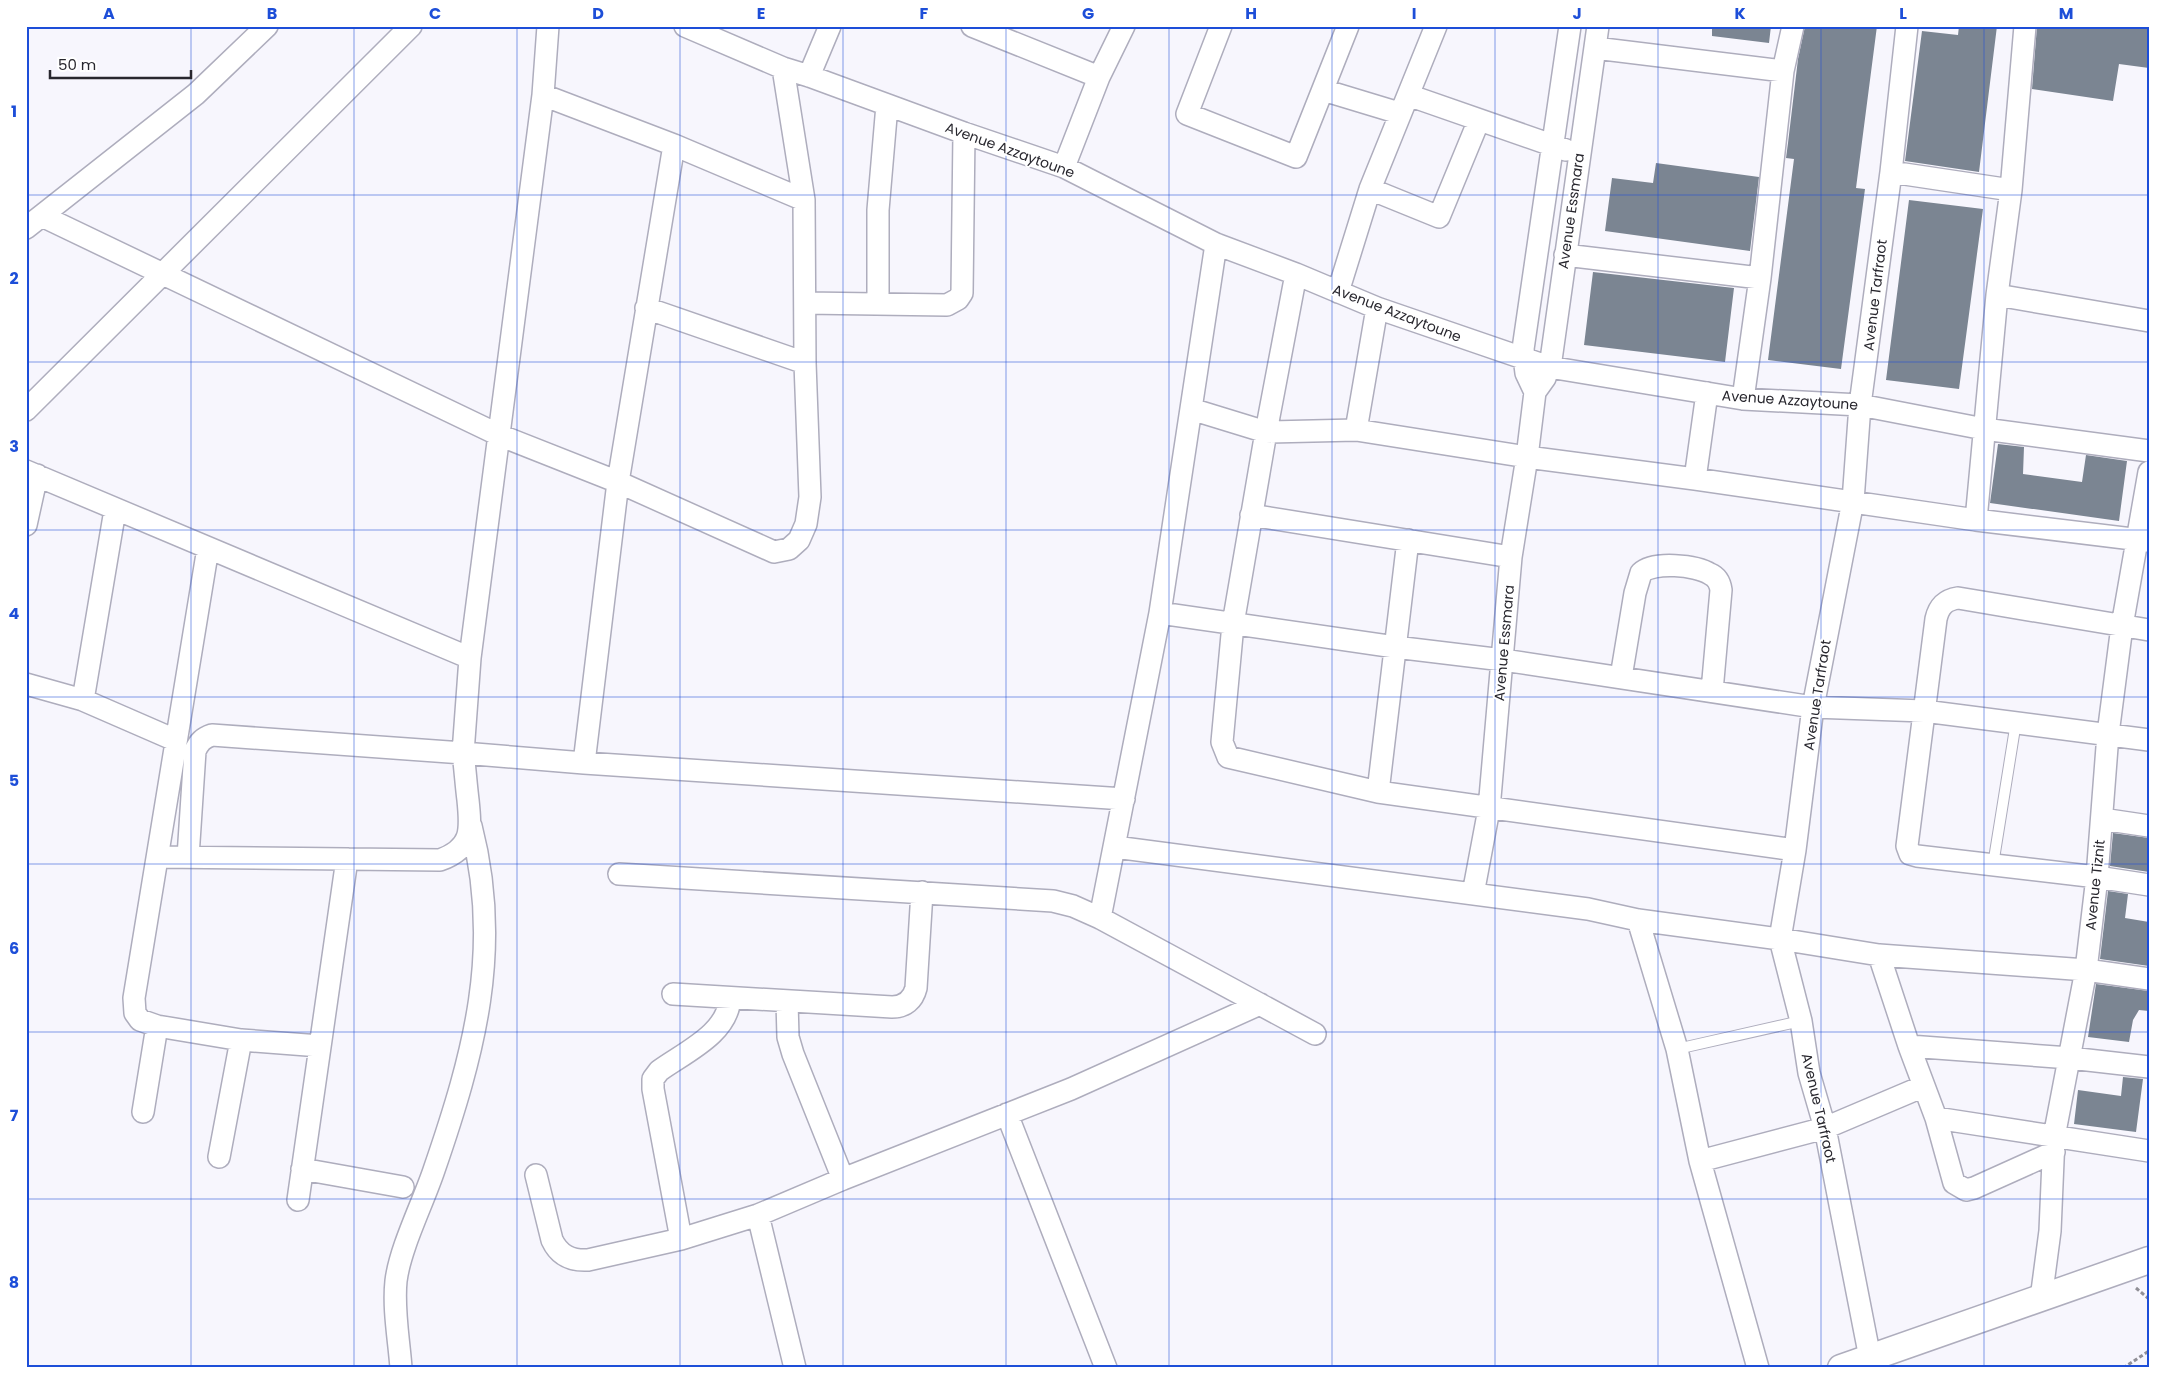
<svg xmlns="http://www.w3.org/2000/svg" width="2175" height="1394" font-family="Poppins,sans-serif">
  <rect width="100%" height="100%" fill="#f7f6fd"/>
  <path fill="#7b8592" d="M1712 26H1771L1769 43 1712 36Z
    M1805 26H1877L1856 188 1865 189 1841 369 1768 360 1794 159 1786 158 1788 143 1798 59Z
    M1959 26H1997L1979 172 1905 161 1922 31 1958 35Z
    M2037 26H2137L2149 28V68L2119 64 2113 101 2032 89Z
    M1656 163 1759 177 1750 251 1605 231 1612 178 1653 183Z
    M1909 200 1983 209 1959 389 1886 380Z
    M1593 272 1734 288 1725 362 1584 345Z
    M1998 444 2024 447 2023 474 2082 482 2086 455 2127 461 2119 521 1990 503Z
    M2113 833 2149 838V872L2110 866Z
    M2108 891 2128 894 2125 918 2149 922V966L2100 959Z
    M2096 984 2149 991V1011L2139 1010 2133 1020 2129 1042 2088 1037Z
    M2123 1077 2143 1079 2136 1132 2074 1124 2078 1090 2121 1096Z"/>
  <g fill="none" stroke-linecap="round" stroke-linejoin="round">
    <g stroke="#aeadbd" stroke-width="12">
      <path id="service" d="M1993 865 2016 722
        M1677 1049 1801 1021"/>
    </g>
    <g stroke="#aeadbd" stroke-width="24">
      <path id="minor" d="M548 26 543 95 470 658 463 753 584 763 1124 799
        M685 26 783 68 809 76 964 133 1064 167 1216 244 1296 274 1377 308 1549 367 1743 399 1860 405 1984 429 2149 451
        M972 26 1099 77
        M1221 26 1187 114 1296 157 1348 26
        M1595 48 1783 71
        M809 76 830 26
        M1323 90 1399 113
        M543 95 674 145 804 200
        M1408 95 1566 150
        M1064 167 1099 77 1124 26
        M1891 172 2011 190
        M1370 189 1439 217 1479 120
        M42 216 499 435 618 482 774 552 789 549 799 540 806 524 810 497 805 363 804 200 783 68
        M26 228 196 94 267 26
        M1565 255 1760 278
        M1296 274 1266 432 1233 624 1222 742 1228 757 1378 792 1795 850
        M1338 292 1370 189 1436 26
        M1997 295 2149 321
        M805 303 947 305 958 299 962 293 964 133
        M878 303V210L887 105
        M646 308 805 363
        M1535 392 1526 373 1523 349 1570 26
        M1743 399 1760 278 1783 71 1793 26
        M1191 409 1266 432 1356 430 1527 457 1695 479 1976 520 2149 541
        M26 410 411 26
        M1356 430 1377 308
        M26 471 470 658
        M1695 479 1707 393
        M1251 515 1511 557
        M1976 520 1997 295 2011 190 2025 26
        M26 525 37 475
        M208 548 134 998 135 1013 140 1020 157 1026 241 1040 320 1046
        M1160 613 1395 647 1503 660 1813 707 1924 711 2149 740
        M2149 630 1958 598C1945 600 1939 606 1936 619L1907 846 1910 854 1917 856 2097 877 2149 885
        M1621 677 1635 593 1641 573C1653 561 1696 565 1710 574 1717 577 1720 583 1721 590L1712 691
        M26 684 83 700 175 740
        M83 700 115 510
        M584 763 618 482 674 145
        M1378 792 1408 540
        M2102 819 2149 826
        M1115 847 1588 909 1638 920 1780 939 1879 955 2086 970 2149 979
        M158 857 440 860C473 848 471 829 468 800 466 784 465 768 463 753L212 735C203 738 199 742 195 751L188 857
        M619 874 1053 901 1073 906 1100 918 1315 1034
        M1473 894 1489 809 1511 557 1527 457 1535 392 1545 378 1551 360 1598 26
        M1100 918 1160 613 1216 244
        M1638 920 1677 1049 1700 1161 1758 1368
        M1879 955 1909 1046 1936 1118 1954 1183 1966 1190 1974 1188 2054 1152
        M673 994 892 1007C905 1007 913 1000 916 988L922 892
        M787 1001 788 1037 793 1054 843 1179
        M1909 1046 2070 1058 2149 1067
        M143 1112 157 1026
        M1007 1114 1106 1368
        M1936 1118 2149 1151
        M219 1157 241 1040
        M1700 1161 1825 1128 1924 1086
        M302 1169 403 1187
        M536 1175 552 1240C559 1255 571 1261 588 1260L681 1239 758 1215 843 1179 1071 1089 1260 1004
        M298 1200 347 859
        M758 1215 795 1368
        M681 1239 653 1089V1079L659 1071C685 1052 728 1034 730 998
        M2041 1299 2050 1231 2054 1137 2086 970 2097 877 2108 734 2122 626 2149 472
        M1870 1358 1825 1128 1809 1073 1801 1021 1780 939 1795 850 1813 707 1853 501 1860 405 1891 172 1907 26
        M401 1368C399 1340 393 1309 396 1281 400 1248 423 1203 434 1170 474 1054 503 949 471 826"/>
    </g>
    <g stroke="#aeadbd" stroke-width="29">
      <path id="tertiary" d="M1841 1368 2149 1260"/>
    </g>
    <path stroke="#908f96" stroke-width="3" stroke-dasharray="4 2.5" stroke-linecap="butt" d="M2136 1288 2149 1299
      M2123 1368 2149 1351"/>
    <use href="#service" stroke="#fff" stroke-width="10"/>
    <use href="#minor" stroke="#fff" stroke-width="21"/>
    <use href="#tertiary" stroke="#fff" stroke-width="26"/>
  </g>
  <path fill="none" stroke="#1d4ed8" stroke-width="1" stroke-opacity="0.55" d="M191 26V1368M354 26V1368M517 26V1368M680 26V1368M843 26V1368M1006 26V1368M1169 26V1368M1332 26V1368M1495 26V1368M1658 26V1368M1821 26V1368M1984 26V1368M26 195H2149M26 362H2149M26 530H2149M26 697H2149M26 864H2149M26 1032H2149M26 1199H2149"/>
  <g text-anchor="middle" stroke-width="4" stroke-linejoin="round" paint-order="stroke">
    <g font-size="14" fill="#28272e" stroke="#fff">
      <text transform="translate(1010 150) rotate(20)" y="5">Avenue Azzaytoune</text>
      <text transform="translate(1571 211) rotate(-82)" y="5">Avenue Essmara</text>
      <text transform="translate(1875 295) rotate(-83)" y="5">Avenue Tarfraot</text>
      <text transform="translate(1397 313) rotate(21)" y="5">Avenue Azzaytoune</text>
      <text transform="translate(1790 400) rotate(4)" y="5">Avenue Azzaytoune</text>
      <text transform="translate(1504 643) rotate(-85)" y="5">Avenue Essmara</text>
      <text transform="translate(1817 695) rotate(-81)" y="5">Avenue Tarfraot</text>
      <text transform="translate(2095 885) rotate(-84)" y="5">Avenue Tiznit</text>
      <text transform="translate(1819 1108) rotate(77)" y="5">Avenue Tarfraot</text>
    </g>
  </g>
  <rect width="2175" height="1394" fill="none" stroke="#ffffff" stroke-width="55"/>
  <path d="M50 70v8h141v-8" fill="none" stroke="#28272e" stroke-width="2.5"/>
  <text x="58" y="70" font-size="15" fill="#28272e" stroke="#ffffff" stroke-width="4" paint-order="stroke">50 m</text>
  <rect x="28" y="28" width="2120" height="1338" fill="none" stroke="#1d4ed8" stroke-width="2"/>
  <g font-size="16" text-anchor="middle" font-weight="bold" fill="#1d4ed8">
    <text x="109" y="19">A</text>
    <text x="272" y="19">B</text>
    <text x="435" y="19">C</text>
    <text x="598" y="19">D</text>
    <text x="761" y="19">E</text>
    <text x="924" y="19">F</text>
    <text x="1088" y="19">G</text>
    <text x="1251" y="19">H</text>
    <text x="1414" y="19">I</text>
    <text x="1577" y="19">J</text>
    <text x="1740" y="19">K</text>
    <text x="1903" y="19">L</text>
    <text x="2066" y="19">M</text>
    <text x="14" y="117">1</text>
    <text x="14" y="284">2</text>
    <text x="14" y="452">3</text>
    <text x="14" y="619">4</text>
    <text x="14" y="786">5</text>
    <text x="14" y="954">6</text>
    <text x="14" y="1121">7</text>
    <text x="14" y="1288">8</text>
  </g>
</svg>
